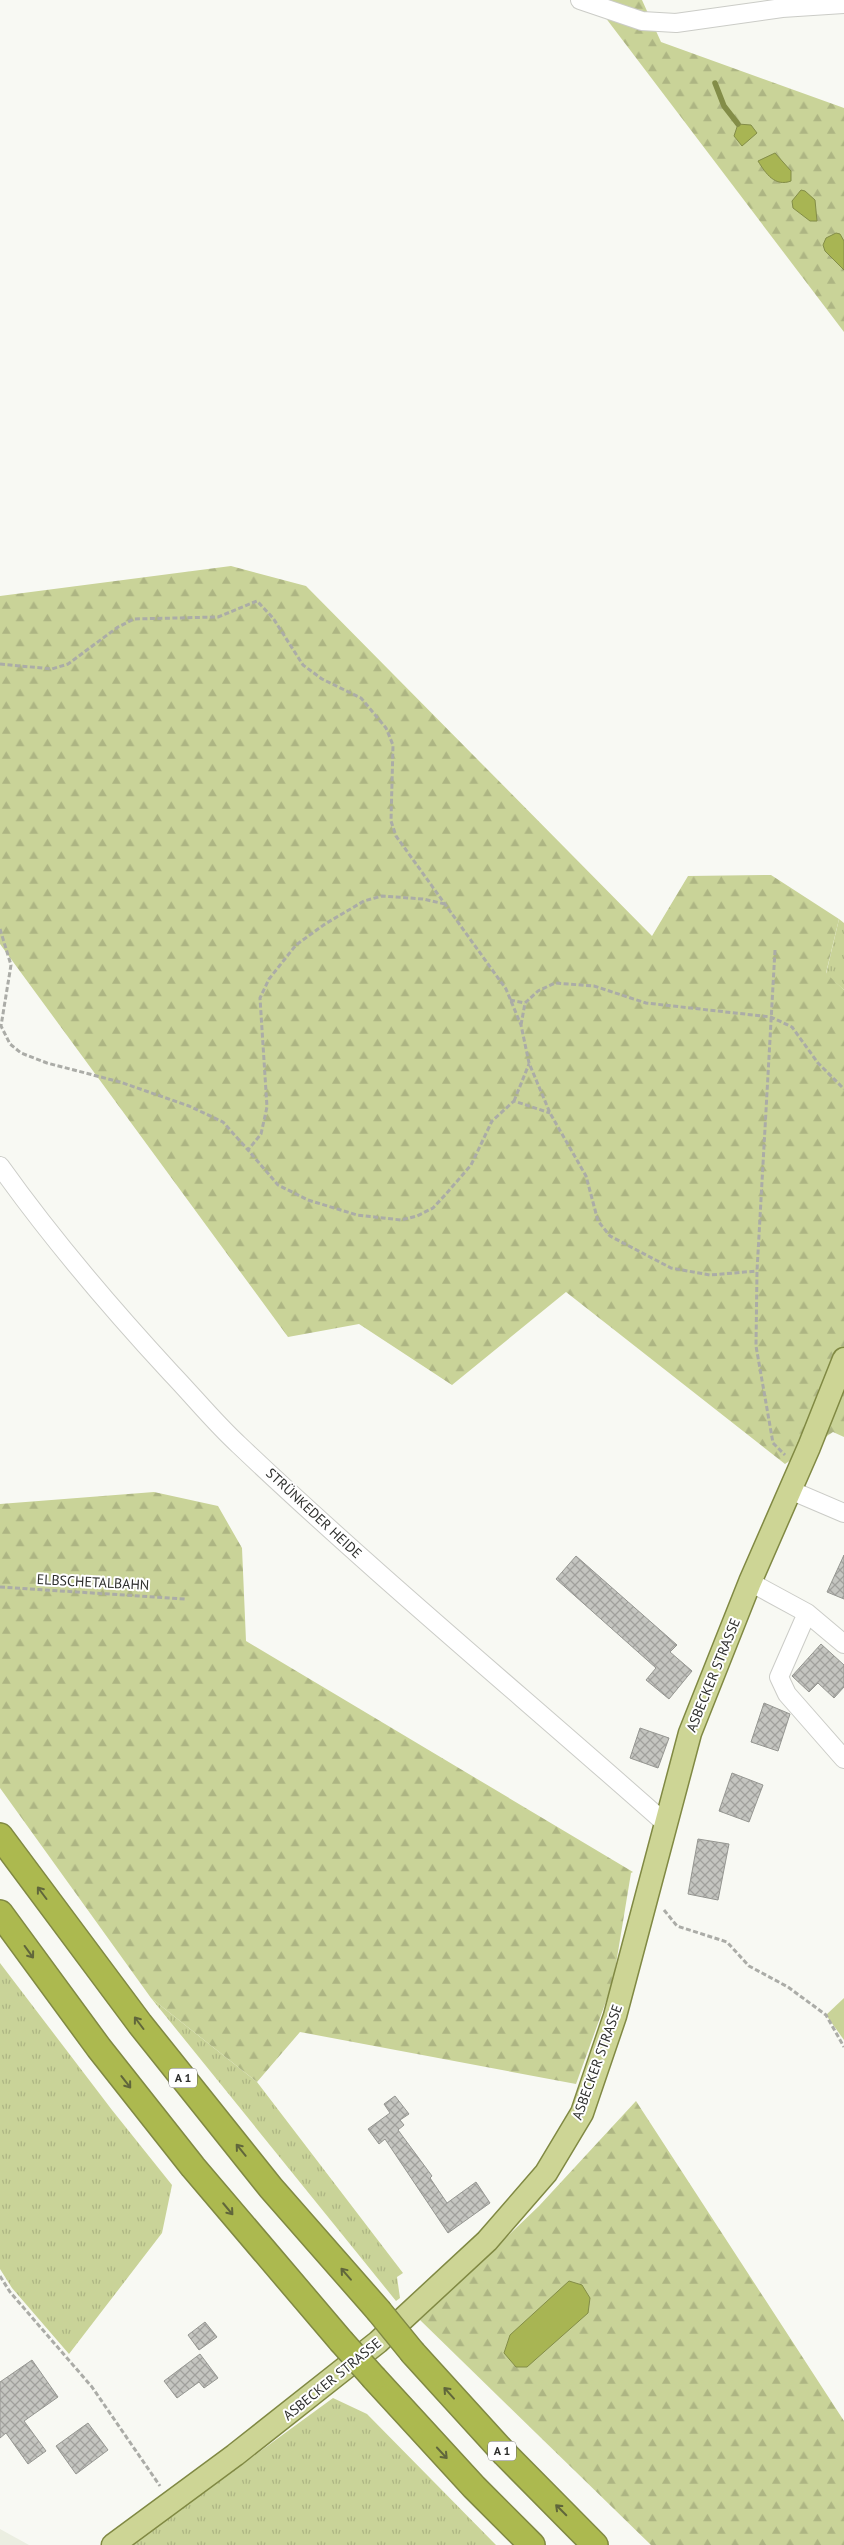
<svg xmlns="http://www.w3.org/2000/svg" width="844" height="2545" font-family="'PT Sans',sans-serif">
  <defs>
    <pattern id="grass-tufts" width="24" height="20" patternUnits="userSpaceOnUse" patternTransform="scale(1.25)"><rect width="24" height="20" fill="#c9d398"/><path d="M3 7l-1-3M5 7V3M7 7l1-3M15 17l-1-3M17 17v-4M19 17l1-3" fill="none" stroke="#adb583"/></pattern>
    <pattern id="forest-firs" width="22" height="20" patternUnits="userSpaceOnUse" patternTransform="scale(1.25)"><rect width="22" height="20" fill="#c9d398"/><path d="M5 1l3.5 6h-7zM16 11l3.5 6h-7z" fill="#adb583"/></pattern>
    <pattern id="building-cross-hatch" width="8" height="8" patternUnits="userSpaceOnUse" patternTransform="scale(1.25)"><rect width="8" height="8" fill="#c4c5c0"/><path d="M0 0l8 8M0 8l8-8" fill="none" stroke="#a0a09c"/></pattern>
  </defs>
  <rect width="100%" height="100%" fill="#f8f9f3"/>
  <path fill="#ebeee1" d="M0 2529 29 2545H0Z"/>
  <path fill="url(#grass-tufts)" d="M839 919 844 923V990L826 974Z
    M0 1963 112 2110 172 2185 162 2233 69 2354 12 2288 0 2269Z
    M151 1998 257 2082 403 2273 397 2277 400 2298 396 2301Z
    M333 2398 367 2414 496 2545H132Z"/>
  <path fill="url(#forest-firs)" d="M586 0H642L661 42 844 108V332L605 17Z
    M231 566 306 586 652 936 688 876 771 875 839 919 826 973 844 990V1437L833 1432 785 1464 566 1292 452 1385 359 1324 288 1337 0 944V596Z
    M154 1492 218 1506 242 1548 246 1641 633 1872 631 1873 613 1982 576 2084 300 2032 257 2082 151 1998 0 1788V1504Z
    M636 2101 844 2421V2545H651L420 2320 539 2206Z"/>
  <path fill="#c9d398" d="M844 1998V2040L826 2015Z"/>
  <path fill="#a8b553" stroke="#838d48" d="M738 124 751 125 757 133 742 146 734 136Z
    M775 153 791 171V181C775 187 766 174 758 161Z
    M801 190 805 191 815 200 817 221H810L793 208 792 201Z
    M836 233 840 234 844 241V270L825 251 823 245 826 238Z
    M569 2281 582 2285 590 2298 588 2313 527 2367H516L504 2353 510 2335Z"/>
  <g fill="none" stroke-linecap="round" stroke-linejoin="round">
    <path stroke="#838d48" stroke-width="5.5" d="M715 83 724 106 738 124"/>
  </g>
  <path fill="url(#building-cross-hatch)" stroke="#959691" d="M844 1555V1599L827 1592Z
    M576 1556 677 1645 670 1652 692 1671 669 1699 646 1680 656 1668 556 1579Z
    M821 1644 844 1665V1687L834 1698 818 1683 809 1692 792 1676Z
    M764 1703 790 1714 778 1751 751 1742Z
    M640 1728 669 1738 658 1768 630 1758Z
    M732 1773 763 1785 749 1822 719 1811Z
    M698 1839 729 1844 718 1900 688 1894Z
    M395 2096 409 2114 400 2120 404 2125 398 2130 432 2176 430 2178 447 2203 476 2182 490 2203 448 2233 385 2139 379 2144 368 2129 390 2113 384 2104Z
    M205 2322 217 2337 199 2350 188 2335Z
    M200 2354 218 2378 204 2388 199 2382 177 2398 164 2381Z
    M32 2360 58 2397 24 2421 46 2451 28 2464 6 2433 0 2438V2382Z
    M88 2423 108 2450 76 2474 56 2446Z"/>
  <g fill="none" stroke-linecap="round" stroke-linejoin="round">
    <g stroke="#cbccc7" stroke-width="20">
      <path id="minor" d="M580 0 642 21 676 23 782 8 844 4
        M0 1166C52 1239 110 1307 171 1373 194 1397 215 1423 239 1445 377 1576 523 1697 665 1823
        M790 1490 844 1513
        M750 1582 807 1613 844 1644
        M807 1613 779 1677 787 1694 844 1759"/>
    </g>
    <g stroke="#808943" stroke-width="25">
      <path id="major" d="M113 2545 235 2455 378 2342 487 2241 546 2173 582 2113 615 2016 690 1733 750 1582 809 1447 844 1359"/>
    </g>
    <g stroke="#808943" stroke-width="28">
      <path id="highway" d="M0 1836 140 2024 271 2188 378 2310
        M0 1913 99 2048 193 2167 341 2341
        M413 2353 505 2454 595 2545
        M374 2378 474 2487 532 2545"/>
    </g>
    <path stroke="#abaca7" stroke-width="3" stroke-dasharray="5 2.5" stroke-linecap="butt" d="M0 664 52 669 68 664 118 627 134 619 218 617 257 601 273 618 303 665 322 679 361 698 386 728 393 745 391 821 396 836 506 989 521 1025 529 1063 550 1113 586 1176 598 1221 610 1236 671 1268 710 1275 757 1271
      M445 904 423 899 382 896 364 901 325 924 296 945 269 979 260 998 267 1107 261 1134 248 1150 278 1185 308 1200 357 1215 401 1220 417 1216 433 1208 446 1194 471 1165 492 1121 514 1101 550 1113
      M0 929 11 965 1 1026 10 1044 21 1053 47 1063 120 1082 189 1106 223 1122 248 1150
      M775 950 757 1271 756 1346 773 1443 785 1455
      M510 1000 525 1003
      M521 1025 525 1003 538 991 555 983 594 986 646 1003 771 1017 792 1027 818 1063 844 1089
      M514 1101 529 1064
      M0 1587 185 1599
      M664 1910 677 1926 727 1942 749 1966 788 1987 826 2015 844 2047
      M0 2276 10 2292 92 2387 160 2486"/>
    <use href="#minor" stroke="#fff" stroke-width="18"/>
    <use href="#major" stroke="#cdd595" stroke-width="22"/>
    <use href="#highway" stroke="#acb94f" stroke-width="25"/>
    <g stroke="#808943" stroke-width="28" stroke-linecap="butt">
      <path id="highway-bridge" d="M378 2310 413 2353
        M341 2341 374 2378"/>
    </g>
    <use href="#highway-bridge" stroke="#acb94f" stroke-width="25"/>
  </g>
  <defs><path id="oneway-shaft" d="M-6 0H5M1.5-3L5.5 0L1.5 3" fill="none" stroke-width="1.6" stroke-linecap="round" stroke-linejoin="round" transform="scale(1.25)"/></defs>
  <g stroke="#60663b">
    <use href="#oneway-shaft" transform="translate(42 1893) rotate(-127)"/>
    <use href="#oneway-shaft" transform="translate(29 1952) rotate(54)"/>
    <use href="#oneway-shaft" transform="translate(139 2023) rotate(-127)"/>
    <use href="#oneway-shaft" transform="translate(126 2082) rotate(52)"/>
    <use href="#oneway-shaft" transform="translate(241 2150) rotate(-129)"/>
    <use href="#oneway-shaft" transform="translate(228 2209) rotate(50)"/>
    <use href="#oneway-shaft" transform="translate(346 2274) rotate(-131)"/>
    <use href="#oneway-shaft" transform="translate(449 2393) rotate(-132)"/>
    <use href="#oneway-shaft" transform="translate(442 2453) rotate(47)"/>
    <use href="#oneway-shaft" transform="translate(561 2510) rotate(-135)"/>
  </g>
  <g text-anchor="middle" stroke-width="4" stroke-linejoin="round" paint-order="stroke">
    <g fill="#fff" stroke="#6d6d6c" stroke-width="1">
      <rect x="169" y="2068.5" width="28" height="19" rx="4"/>
      <rect x="488" y="2441.5" width="28" height="19" rx="4"/>
    </g>
    <g font-size="12" font-weight="bold" fill="#2e2f2d">
      <text x="183" y="2082">A 1</text>
      <text x="502" y="2455">A 1</text>
    </g>
    <g font-size="14" fill="#2e2f2d" stroke="#fff">
      <text transform="translate(314 1513) rotate(43)" y="5">STRÜNKEDER HEIDE</text>
      <text transform="translate(93 1582) rotate(3)" y="5">ELBSCHETALBAHN</text>
      <text transform="translate(713 1675) rotate(-68)" y="5">ASBECKER STRASSE</text>
      <text transform="translate(597 2062) rotate(-70)" y="5">ASBECKER STRASSE</text>
      <text transform="translate(332 2379) rotate(-39)" y="5">ASBECKER STRASSE</text>
    </g>
  </g>
</svg>
